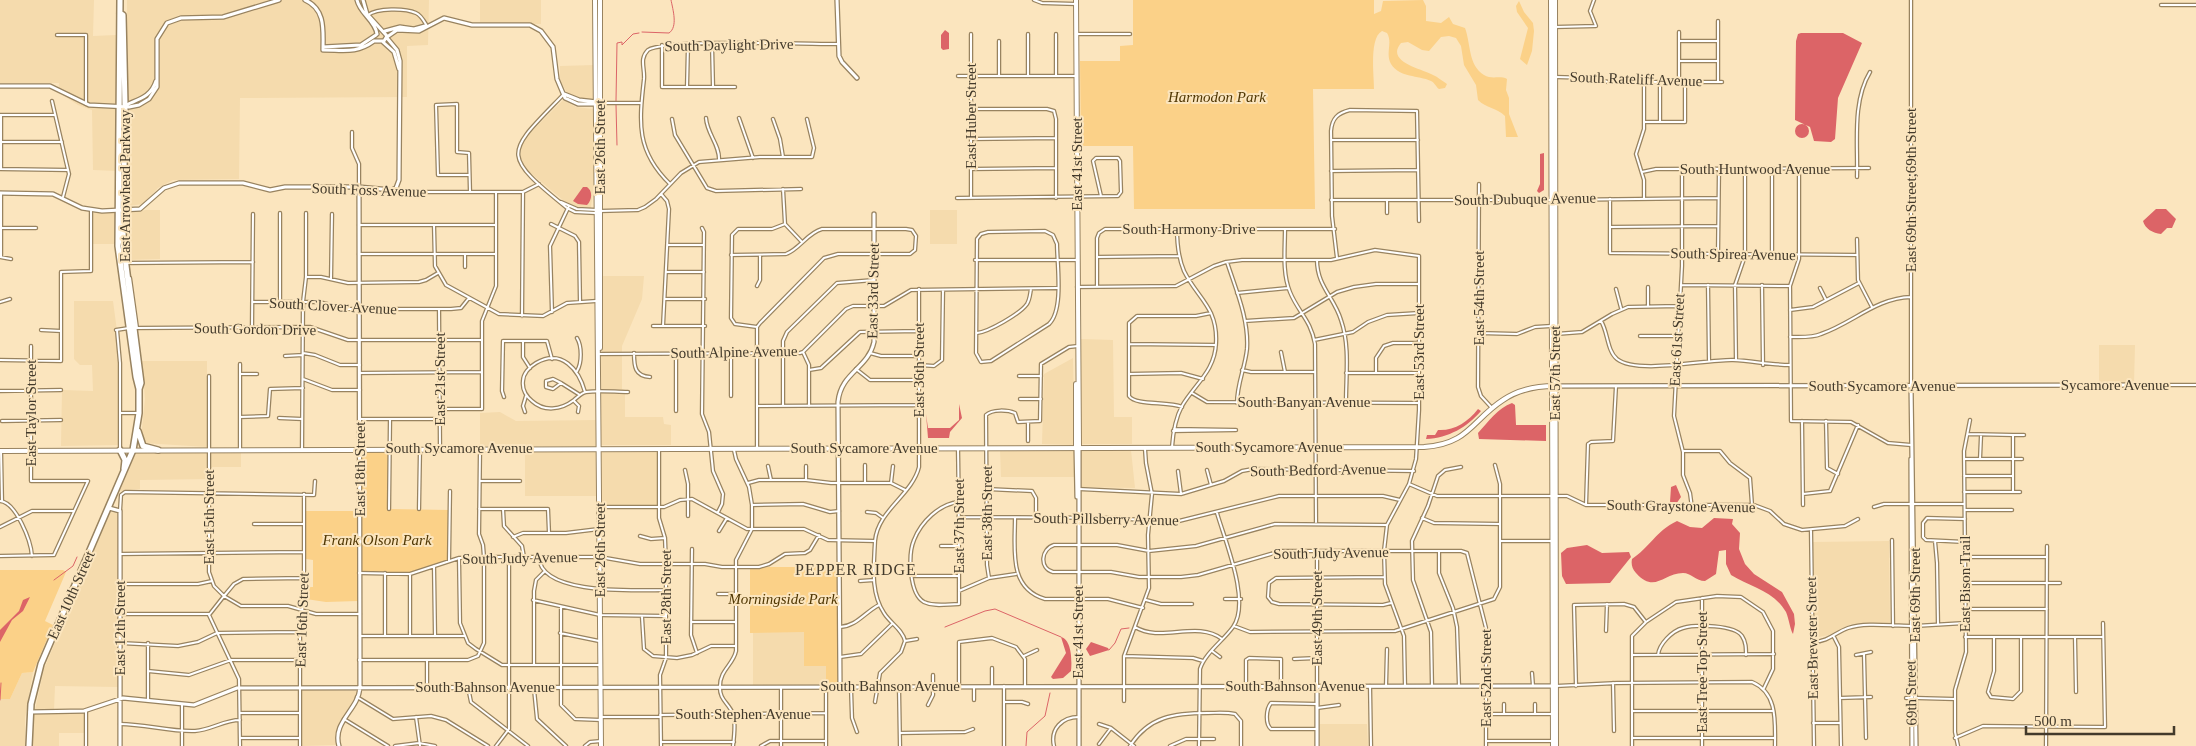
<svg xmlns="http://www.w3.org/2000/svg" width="2196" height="746" font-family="Georgia,serif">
  <rect width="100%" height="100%" fill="#fbe5be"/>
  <path fill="#f5dbad" d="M0 0H94L93 36 116 35 118 171 93 170 92 110 78 105 58 92 59 83H0Z
    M127 0H429L428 45 407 46V97L240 98 239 179 173 180 158 188 143 204 128 206Z
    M480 0H541V24L480 23Z
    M595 65 594 100H582L567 93 560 80V66Z
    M563 100 576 107 593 109 594 180 591 208 577 207 564 201 527 170 520 158 522 144 527 136Z
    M146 210H160V259L125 260V213Z
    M930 210H957V244H930Z
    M120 212V244H93V213Z
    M602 276H644L642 299 622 346V352H602Z
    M74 301H113L119 346 120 445 61 446 62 390 93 391 92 365H80L74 359Z
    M1080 339 1113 340 1114 417H1132V444H1081Z
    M2099 345H2135L2134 384 2099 383Z
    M601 355H622V389L625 390V417H663L664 424 671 425V445H601Z
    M1073 358 1075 445 1042 444 1044 374Z
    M142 361H207V447L143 443 141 438 145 399Z
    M500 412 516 421 596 420V446H480V413Z
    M597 449 598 496H525V450Z
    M1075 449V477H1001L1000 450Z
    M1081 449 1131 450 1135 488 1081 487Z
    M601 450H657V506H601Z
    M241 451V467H212V479L140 480V489L120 491 136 452Z
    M110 512 119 513 118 687 55 686 54 710H35L44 669Z
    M1889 541 1890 623 1851 624 1829 635 1814 638 1813 542Z
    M753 632H804L826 666V684L753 685Z
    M33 672 25 718V746H0V699H10L22 673Z
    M302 690 358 691 337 730 336 745 302 746Z
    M84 713V733H59V746H31V714Z
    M1320 724H1367L1368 746H1320Z"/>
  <path fill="#fbd188" d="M1133 0H1374V14L1381 11 1383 1 1423 0 1426 6V21L1441 23 1449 17 1453 24 1465 28C1471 44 1468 65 1484 75 1492 80 1500 75 1507 79L1506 90 1509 98V114L1518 137H1506L1505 116C1497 108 1486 108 1478 100L1476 85 1464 65 1461 46 1456 38 1449 36 1441 37 1429 51 1422 50 1408 42 1401 43C1385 62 1422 69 1433 75 1438 77 1442 81 1447 84L1445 88 1439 89C1436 87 1435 83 1431 81 1418 75 1400 78 1391 64 1385 53 1393 43 1387 33L1382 31C1369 38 1374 75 1374 89H1313L1315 209H1134L1133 146H1081L1080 61H1120V46L1133 45Z
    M1519 1 1524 12 1533 23 1534 31 1532 51 1527 65 1520 59 1528 28 1517 12 1516 6Z
    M360 448H390L389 509 450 510 449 561 410 574 360 573 358 601 326 602 306 599V587H313V560L306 559V511H359Z
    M768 567H837L840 686H826V666H804V632L750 633V569Z
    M0 570H63L66 572 45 621 53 625 33 672 22 673 10 699H0Z"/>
  <path fill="#dc6467" d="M945 30 949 33V49L943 50 941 48V35Z
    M1801 33H1843L1862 43 1838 98 1835 139 1831 142 1814 141 1810 127 1795 120 1796 41 1798 34Z
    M1795 131a7 7 0 1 1 14 0a7 7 0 1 1-14 0Z
    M1544 153V190L1539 193 1537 191 1540 184V154Z
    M583 187H587C593 191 592 200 587 205L578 204 573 201Z
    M2156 209H2166L2176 219 2172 228H2167L2161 234C2153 233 2145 229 2143 221Z
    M1512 403 1515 405 1516 425H1546V441L1479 439 1478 433C1488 422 1498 408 1512 403Z
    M959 404 962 418 950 432 949 438H928L926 414 928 428H950L959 420Z
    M1478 409 1481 411C1467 427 1449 438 1426 439L1427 435H1435L1438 430C1454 431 1468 422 1478 409Z
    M1676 485 1681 497 1676 504 1670 502 1671 487Z
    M1714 518 1733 519 1732 524 1740 533 1739 549 1745 564 1754 574 1782 592 1794 614 1795 624 1793 634C1790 629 1789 619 1786 612 1773 590 1750 587 1731 575L1726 564V550L1719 551 1716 574 1705 581C1696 581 1691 573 1683 573 1663 573 1655 594 1636 573 1632 569 1631 564 1632 559 1649 548 1656 531 1677 521L1690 527 1702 528Z
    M1587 545 1602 553 1629 552 1631 557 1610 583 1566 584 1562 576 1561 553 1567 548Z
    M30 597 23 611 12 620 0 642V630L19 611 23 600Z
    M1061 637C1072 640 1072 661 1071 671L1063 678 1053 679 1051 677 1066 653Z
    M1091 642 1108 648 1109 650 1090 656 1086 649Z"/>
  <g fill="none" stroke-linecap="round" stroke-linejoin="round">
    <path stroke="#dc6467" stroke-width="1" d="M642 32 669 33C678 27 673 10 671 0
      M616 101 617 43 622 42V45L633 34 639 33
      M616 105 617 145
      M54 580 73 566 77 557
      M945 627 985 611 995 609 1061 637
      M1109 650 1115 643 1121 629 1129 628
      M0 700 1 683
      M1026 746 1027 732 1045 716 1050 693"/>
    <g stroke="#988360" stroke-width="4.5">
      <path id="minor" d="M1034 0 1042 3 1076 4
        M2161 5H2196
        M368 15C377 8 405 8 416 13 421 15 424 21 427 26
        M1718 21V82
        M1555 27 1596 26 1590 11 1594 0
        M1028 34V76
        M1056 34V76
        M1076 34H1130
        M57 35H86V104
        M999 41V76
        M1679 41H1717
        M712 44 713 86
        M662 45V87H735
        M1679 61H1717
        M958 76H1075
        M1556 77 1592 78 1608 82H1722
        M1644 82V129L1636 154 1644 180V198
        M1679 82V32
        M687 87 688 45
        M564 94C506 154 499 153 567 208L575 212 595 213
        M52 101 69 174 63 197
        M600 103H640
        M971 109H1047L1054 111 1056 119V198
        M0 115H55
        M706 118C707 134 720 145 719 160
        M739 118 753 158
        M672 119 675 135 707 188 716 191 801 189
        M773 119 780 139 783 157
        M1644 122H1685V82
        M1660 122V82
        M352 132V148L359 164V187
        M971 139 1056 138
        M1331 140H1418
        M0 142H62
        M0 169 68 170
        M1 169V115
        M971 169 1056 168
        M1682 169V266L1674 416 1683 452V475L1690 493 1692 508
        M1799 169V259L1790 286 1791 421 1851 422 1888 443 1911 445
        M1772 170V255
        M1331 171 1418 170
        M1642 172 1656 169 1869 168
        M469 175H438L436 105 457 104V152L469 153 470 192
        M1857 177C1858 143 1852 102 1870 72
        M670 184C636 151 639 123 644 79 645 68 639 59 648 50 664 39 808 44 837 44
        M1479 184 1478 387 1481 396 1492 408
        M396 188 403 192H523L539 184
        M783 189 785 224 802 242
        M661 194 667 201 669 209 663 326
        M957 198 1118 196 1121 192 1120 161 1118 158H1096L1093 161 1101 196
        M971 198V34
        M1610 199V253L1857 255
        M1331 200H1551
        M1387 200V213
        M1556 200 1718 198
        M561 202 577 209 597 210
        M600 211 638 210 645 207 656 199 681 173 699 162 760 157H812L814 148 807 119
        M551 224 575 236 579 242 580 302
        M359 225H496
        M434 225 435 266 446 285 499 314 543 316 567 303 596 301
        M1610 227 1718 226
        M0 228H36
        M702 228 704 232 702 414 709 432 713 471 723 494 722 504 718 512
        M1285 229C1285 249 1282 273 1290 292 1298 312 1311 320 1315 344L1316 522
        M1045 231 1053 235 1057 244C1057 264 1064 310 1049 324L991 361 981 362 976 353 977 239 981 234 988 232Z
        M1857 239 1858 280 1872 307
        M668 245H704
        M1718 253 1719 169
        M359 254H496
        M731 255 786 254C800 249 807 233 822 229H906L912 230 916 236 915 250 910 254H838L824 258 760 323 757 327V448
        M0 257 11 259
        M1 257V193
        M1097 257 1179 256
        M1337 258 1332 216 1331 131C1332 118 1338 113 1350 110L1417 111 1419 221
        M975 260H1077
        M1317 260C1317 286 1334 297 1341 320 1350 346 1346 375 1346 401
        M1227 262C1236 290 1249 319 1247 349 1245 368 1237 384 1237 403
        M127 263 253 262
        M465 267V254
        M667 272H704
        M306 277H321L348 283 419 282 426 280 438 273
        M130 278 137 328
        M331 279 332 214
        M1681 285 1790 286
        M1708 285 1709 360
        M1762 285 1763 365
        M757 286 760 280V255
        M1077 287 1176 286 1214 266 1226 262 1242 260H1331L1375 250 1419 256V410L1416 459 1409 484 1387 525 1384 551 1385 584 1404 636 1405 686
        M1097 287V238L1099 233 1105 229H1335
        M1648 287V306
        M1820 288 1826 300
        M1616 289 1621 308
        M1237 293 1288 288
        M665 299H705
        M0 302 10 299
        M253 302H319L347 309H451L461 308 469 298
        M280 302V213
        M439 309 440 448
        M1790 310 1813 307 1859 283
        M552 312 550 246 569 206
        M522 316 523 192
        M1245 321 1294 318 1337 292 1354 287 1376 284H1419
        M1601 321C1608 332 1607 351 1617 359 1637 375 1707 359 1733 360 1753 361 1771 365 1790 365
        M653 326H705
        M252 327 253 214
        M757 327 735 324 731 318 732 235 738 229H772L785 224
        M136 328 310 327 348 340H482
        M41 330 61 331
        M116 330 129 328
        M117 330 120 363V450
        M977 333C988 332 1020 314 1027 304 1030 299 1030 294 1031 289
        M1479 333 1517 334 1535 327 1551 326
        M1556 334 1582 332 1612 314 1628 307 1679 306
        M1640 336H1677
        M1790 337C1800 337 1812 338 1821 334 1853 323 1876 298 1911 297
        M1314 340 1353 332 1368 322 1387 315 1419 313
        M523 341V357L530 368
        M1129 344 1216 345
        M803 352 809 365V406
        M1281 352 1285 372
        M303 353 315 355 340 365H360
        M634 353C634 367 635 376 650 377
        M870 353 881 356H919
        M599 354 800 353 803 352 846 309 853 306H884L911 290 1057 288
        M731 354V396
        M285 356 303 355
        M0 360 61 361V272L91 271V211
        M1736 360 1735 285 1745 256V169
        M240 364V449
        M919 365 934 366 942 360 943 290
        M856 369 870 380H919
        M809 370 821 368 860 332 919 331
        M1242 370 1251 372H1315
        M577 371C582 363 582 346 577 338
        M360 373 482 372
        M1346 373H1419
        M1376 373V358L1384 346 1393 343H1419
        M240 374H257
        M1129 374 1181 373 1203 379
        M209 376V572L214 586 224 596 209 615 239 679 240 746
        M1019 376H1041
        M303 379 332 390H360
        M553 379 561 383 553 389 546 387V381Z
        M561 383 580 395
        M2153 385H2196
        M1911 386V0
        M0 391 61 390
        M585 392C579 370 562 348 536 363 529 367 523 374 523 381 522 389 526 396 532 401 544 412 561 410 574 400 578 397 581 393 586 392 600 390 615 392 628 392
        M1192 393 1207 402 1419 403
        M504 397 502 391 503 341H547L552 359
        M1020 399H1041
        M574 401 579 406 578 412
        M758 406 919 405
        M783 406V341L787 332 837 283 874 280
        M1182 407C1168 401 1136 406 1129 396V323L1137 316H1196L1211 313
        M440 409H482V321L496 286V192
        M676 411V353
        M525 412 523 406 526 396
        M120 413H137
        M240 417 268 416 270 389 303 388
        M279 418 302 419
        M360 419H440
        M2 421 61 420
        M1802 421 1803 505
        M1826 421 1827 468 1838 474
        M1173 431 1236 430 1174 429
        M1968 434 2013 435V492
        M2013 435H2024
        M1028 441V422
        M1172 447C1173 433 1175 419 1182 406 1195 384 1215 371 1216 343 1218 307 1197 298 1184 271 1178 257 1177 244 1177 229
        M302 449 303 302 306 277V213
        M659 450V518L665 538 666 564V658L660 675 661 746
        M958 450C959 501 959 552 959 604 948 604 934 607 924 602 909 594 908 554 914 540 921 522 939 504 959 502
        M1 451 2 501
        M1683 451H1720L1730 463 1750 478 1752 505
        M1964 459H2022
        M1980 459 1981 436
        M865 465V483
        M768 466 771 480
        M806 466V480
        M685 470 688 484V516
        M1207 470 1211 485
        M1178 471 1181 494
        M1964 476H2012
        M480 481H520
        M748 483 759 480H806L831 483H891L905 490
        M891 483 893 466
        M1409 484 1437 496H1551
        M987 489 1032 491 1036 498V517
        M1079 489 1181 494 1224 481 1242 471 1253 469 1414 471
        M1964 492H2020
        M1803 494 1830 491 1858 425
        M1556 496H1567L1586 505H1646L1664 509H1688L1704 505H1754L1770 511 1784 524 1802 530 1845 526 1858 519
        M0 501C16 502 31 541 32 556
        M752 505 803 504 830 512 839 511
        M1586 505 1588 444 1591 442 1613 441 1616 386
        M599 507H664L680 500 692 499 747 529H804L828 540 875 541
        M1874 507 1884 504H1964
        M389 509 390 420
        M419 509 420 449
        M479 509H548L549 533
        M503 509 504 526 522 546 524 557
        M1965 510H2012
        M120 511 121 495 125 492 314 495 315 481
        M867 512 876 513 883 518
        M959 517 1119 518 1171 523 1279 496H1383L1400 500
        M1015 518C1015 549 1008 588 1045 599H1108L1143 608
        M1422 518 1434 523 1500 524
        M1965 519 1927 518 1923 523V537L1926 540 1965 542
        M254 524H304
        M1387 525 1275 524 1196 546 1149 551 1117 545H1054C1041 549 1039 568 1053 572H1111L1139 577H1181L1198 575 1281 551H1461L1467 553 1486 628V746
        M0 527 32 511H74
        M719 531 727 518
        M1811 531 1814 746
        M640 536 651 539 665 538
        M513 537 523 533H566L599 529
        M1892 540 1893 626
        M1500 541H1552
        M1935 541 1937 563 1938 624
        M941 546H959
        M692 549 691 635 697 653
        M1317 551V686
        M1439 551V573L1453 608 1457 627 1459 686
        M120 554 304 552
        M0 556 54 555 88 481H31V346
        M539 557C540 596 638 590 665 590
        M1965 557H2047
        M459 558 460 623 468 643 476 649 502 665H600
        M449 561 450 491
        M434 566 435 635
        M359 573 410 574 459 558 484 557H600L640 564H705L722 567H759L769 564 785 554 805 553 810 550 819 535
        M912 576H959
        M1384 577 1276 578 1269 583 1268 597 1272 602 1279 604 1383 605 1391 603
        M304 578 243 579 234 584 224 596 241 606H288L316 614H360
        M989 578 987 565 986 415C992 409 1008 410 1015 413L1018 422 1040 421 1041 364 1069 347 1078 346
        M860 581 874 580
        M1965 583H2060
        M120 584H198L212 581
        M959 591 989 578 1016 574
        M718 594H736
        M1702 598V746
        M1225 599H1241
        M533 600 600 615 666 616
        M1146 600 1161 604H1192
        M561 607V705L575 719 601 720
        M1965 609H2047
        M120 614H209
        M642 617 644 649 653 656 677 658 692 655 711 646H736
        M691 622H736
        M1234 626 1250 632 1395 631 1494 599 1500 587V484L1495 465
        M1915 626 1965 623
        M840 627C857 626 865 612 879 605
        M1135 627C1161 643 1197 620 1222 639
        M1606 631 1607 604
        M560 633 599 641
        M385 635V573
        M410 635V574
        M360 636H464
        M1834 637 1839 647 1841 746
        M1965 637H2103
        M1994 637V671L1988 692 1991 697 2013 699 2021 691V637
        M2075 637 2076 692
        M905 641 917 639
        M1813 642C1830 641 1834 633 1848 628 1866 622 1891 626 1911 626
        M120 643 178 646 198 642 217 633 300 632
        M1212 651 1220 657
        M1864 654 1866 738
        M1632 655 1774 654
        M1658 655C1659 644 1672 631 1683 628 1696 624 1735 625 1742 636 1746 642 1746 648 1746 655
        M1856 655 1871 652
        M1024 656 1037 650
        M1124 656 1193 658 1203 661
        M840 657 861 654 892 624
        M1294 659 1317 658
        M359 660H468L478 656 484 643V557L483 545 479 534 480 450
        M534 665V591L536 580 544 572
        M992 668V686
        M148 671 189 675 231 660H300
        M1532 673 1533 686
        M1613 683 1614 731
        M959 685V642L992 638 1016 647 1025 659V686
        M1004 686V746
        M1246 686V660L1249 658 1281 659V685
        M1370 686 1371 746
        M1386 686 1387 649
        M1432 686 1431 632 1413 580 1412 541 1428 506 1438 476 1445 470 1461 467
        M1556 686 1617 683 1752 682C1778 693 1775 722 1775 746
        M1576 686 1574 605 1624 604 1634 607 1645 621
        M427 687V660
        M468 687 471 702 528 746
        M851 688 852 718 857 732
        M899 688 900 746
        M534 689 537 719 566 746
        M357 697 393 719 431 716 446 720 488 746
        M1840 698 1871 697
        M1906 698H1912
        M1917 698 1954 699
        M148 700V643
        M974 700V688
        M1124 701V656L1149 588 1148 535 1152 494 1146 463 1145 449
        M875 702 880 673 901 652 905 641C903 630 890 623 884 613 870 592 874 565 875 541 878 510 912 495 919 467V289
        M1004 702H1022L1028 704
        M928 705 933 695V675
        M1317 708 1339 705
        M86 711V746
        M1633 711H1773
        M240 713H300
        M1486 714H1551
        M1504 714V704
        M1535 714V704
        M660 715 826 713
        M416 717 420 746
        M601 717H660
        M344 719 388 746
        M1813 723H1840
        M120 724C145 724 170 732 195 731 211 730 224 720 240 720
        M1099 724 1111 728 1134 746
        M1316 729H1271C1265 724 1266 709 1271 703L1317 704
        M900 733 965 732 973 729
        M240 738H300
        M1632 738H1775
        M1955 738 1983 726 2105 727 2103 623
        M1486 741H1553
        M661 742H734
        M1099 744 1111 728
        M182 746V705
        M300 746V624L304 599V494
        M395 746 419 743 435 746
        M496 746 509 729V558
        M585 746 590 742 601 741
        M733 746C734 738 736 722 733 714 729 703 719 700 720 686 720 670 733 665 736 651V560L752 529V505L749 487 736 459 734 450
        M761 746 770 741H826
        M781 746V688
        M826 746V688
        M1054 746C1050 729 1062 717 1079 717
        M1130 746C1149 716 1175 713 1208 713 1217 713 1226 712 1235 714L1241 721V746
        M1170 746 1186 739H1214
        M1199 746 1200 669C1205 653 1223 641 1233 627 1251 602 1225 541 1217 513
        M1632 746V636L1646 622 1676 602 1717 596 1741 597 1763 612 1773 631V669L1764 688
        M1958 746 1955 732V690L1966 652 1964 451 1970 420
        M2046 746 2047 546"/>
    </g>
    <g stroke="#988360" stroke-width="5.5">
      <path id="tertiary" d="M305 0C326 9 323 31 323 50 344 50 356 54 374 41H384L387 36 367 14 363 0
        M357 0C360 14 375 20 377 34
        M837 0 839 56 842 62 857 78
        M385 31 400 27 414 29 425 26
        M387 37 397 30 419 31 444 18 472 25H530L541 31 553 47 557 79 565 98 578 104H597
        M383 42 394 52 399 69
        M323 47 361 45 376 35
        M0 86H50L89 105 129 107 139 105 149 99 157 87V39L167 23 181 18 223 17 279 0
        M564 94 579 100 597 102
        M126 105C139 99 151 97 156 81
        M0 193 53 194 82 208 102 211 140 209 164 188 179 183H243L270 190 285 187H359L392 190 396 188 399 180 400 61 397 50 387 38
        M1555 386 2152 385
        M1911 386 1916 746
        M1076 447 1077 497
        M1079 447V746
        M1911 459 1912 746
        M109 508 120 511V746
        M840 686 838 402C841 372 868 369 874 342V214
        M30 712 84 711 123 698 194 705 237 688 1555 686
        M339 746C332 722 358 710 360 688L359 187
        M1317 746V686"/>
    </g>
    <g stroke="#988360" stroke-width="6">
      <path id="secondary" d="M595 0 601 746
        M1076 0 1079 447
        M1551 0 1553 746
        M1555 0 1556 746
        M600 348V0
        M1076 384V447
        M0 451 1424 447C1469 444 1472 420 1503 400 1519 389 1536 386 1555 386"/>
    </g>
    <g stroke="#988360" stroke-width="8">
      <path id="primary" d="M120 13 123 15 125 105 123 242 141 383 139 389
        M138 431 143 446 158 450
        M120 450 125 460 124 469
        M29 746 31 704 41 664 133 450 139 413V389L136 377 118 246 120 0"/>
    </g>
    <use href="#minor" stroke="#fff" stroke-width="2"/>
    <use href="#tertiary" stroke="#fff" stroke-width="3"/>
    <use href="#secondary" stroke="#fff" stroke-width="4"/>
    <use href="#primary" stroke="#fff" stroke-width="5"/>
  </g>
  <g text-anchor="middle" stroke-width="4" stroke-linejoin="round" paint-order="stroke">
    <g font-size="15" fill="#433a2b" stroke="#fbe5be">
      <text transform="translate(729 45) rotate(-1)" y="5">South Daylight Drive</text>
      <text transform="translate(1636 79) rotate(2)" y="5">South Rateliff Avenue</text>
      <text transform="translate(971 116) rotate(-90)" y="5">East Huber Street</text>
      <text transform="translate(600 147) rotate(-90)" y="5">East 26th Street</text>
      <text transform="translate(1077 164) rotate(-90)" y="5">East 41st Street</text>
      <text x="1755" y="174">South Huntwood Avenue</text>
      <text transform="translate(125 186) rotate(-90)" y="5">East Arrowhead Parkway</text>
      <text transform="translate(369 190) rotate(2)" y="5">South Foss Avenue</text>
      <text transform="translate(1911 190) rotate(-90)" y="5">East 69th Street;69th Street</text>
      <text transform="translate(1525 199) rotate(-1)" y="5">South Dubuque Avenue</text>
      <text x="1189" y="234">South Harmony Drive</text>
      <text transform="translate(1733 254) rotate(1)" y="5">South Spirea Avenue</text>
      <text transform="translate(873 291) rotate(-89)" y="5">East 33rd Street</text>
      <text transform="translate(1479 298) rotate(-90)" y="5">East 54th Street</text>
      <text transform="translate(333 306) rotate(3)" y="5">South Clover Avenue</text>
      <text transform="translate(255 329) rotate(1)" y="5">South Gordon Drive</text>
      <text transform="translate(1677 340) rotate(-87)" y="5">East 61st Street</text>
      <text transform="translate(734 352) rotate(-1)" y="5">South Alpine Avenue</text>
      <text transform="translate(1419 352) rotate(-90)" y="5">East 53rd Street</text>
      <text transform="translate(919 370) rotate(-90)" y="5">East 36th Street</text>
      <text transform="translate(1555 373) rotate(-90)" y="5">East 57th Street</text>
      <text transform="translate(440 379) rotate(-90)" y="5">East 21st Street</text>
      <text x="2115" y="390">Sycamore Avenue</text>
      <text x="1882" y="391">South Sycamore Avenue</text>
      <text x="1304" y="407">South Banyan Avenue</text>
      <text transform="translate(31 413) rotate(-90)" y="5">East Taylor Street</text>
      <text x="1269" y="452">South Sycamore Avenue</text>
      <text x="459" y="453">South Sycamore Avenue</text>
      <text x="864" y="453">South Sycamore Avenue</text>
      <text transform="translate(360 469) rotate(-90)" y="5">East 18th Street</text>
      <text transform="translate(1318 470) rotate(-1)" y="5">South Bedford Avenue</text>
      <text transform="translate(1681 506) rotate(1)" y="5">South Graystone Avenue</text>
      <text transform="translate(987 513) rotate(-90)" y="5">East 38th Street</text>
      <text transform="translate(209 517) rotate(-90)" y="5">East 15th Street</text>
      <text transform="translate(1106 519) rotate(1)" y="5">South Pillsberry Avenue</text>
      <text transform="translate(959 526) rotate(-90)" y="5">East 37th Street</text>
      <text transform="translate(600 550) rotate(-90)" y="5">East 26th Street</text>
      <text transform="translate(1331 553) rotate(-1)" y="5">South Judy Avenue</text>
      <text transform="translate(520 558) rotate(-1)" y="5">South Judy Avenue</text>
      <text transform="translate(1965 584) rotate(-90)" y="5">East Bison Trail</text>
      <text transform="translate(71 595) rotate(-66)" y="5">East 10th Street</text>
      <text transform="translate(1915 595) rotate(-90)" y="5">East 69th Street</text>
      <text transform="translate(666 597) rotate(-90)" y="5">East 28th Street</text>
      <text transform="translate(1317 618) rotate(-90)" y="5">East 49th Street</text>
      <text transform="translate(302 620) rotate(-88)" y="5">East 16th Street</text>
      <text transform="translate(120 628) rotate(-90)" y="5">East 12th Street</text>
      <text transform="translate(1078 632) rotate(-90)" y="5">East 41st Street</text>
      <text transform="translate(1812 638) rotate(-91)" y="5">East Brewster Street</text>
      <text transform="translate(1702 672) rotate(-90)" y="5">East Tree Top Street</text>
      <text transform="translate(1486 678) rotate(-90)" y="5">East 52nd Street</text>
      <text x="890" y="691">South Bahnson Avenue</text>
      <text x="1295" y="691">South Bahnson Avenue</text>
      <text x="485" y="692">South Bahnson Avenue</text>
      <text transform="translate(1911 693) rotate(-91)" y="5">69th Street</text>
      <text x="743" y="719">South Stephen Avenue</text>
    </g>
    <g font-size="15" font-style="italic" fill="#503703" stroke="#fbe5be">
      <text x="1217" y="102">Harmodon Park</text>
      <text x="377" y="545">Frank Olson Park</text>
      <text x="783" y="604">Morningside Park</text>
    </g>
    <g font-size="16" letter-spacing="1" fill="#433a2b" stroke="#fbe5be">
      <text x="856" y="575">PEPPER RIDGE</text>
    </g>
  </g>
  <path d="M2026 726v8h148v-8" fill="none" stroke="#433a2b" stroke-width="2.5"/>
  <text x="2034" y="726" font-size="15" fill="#433a2b" stroke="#fbe5be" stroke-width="4" paint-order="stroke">500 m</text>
</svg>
